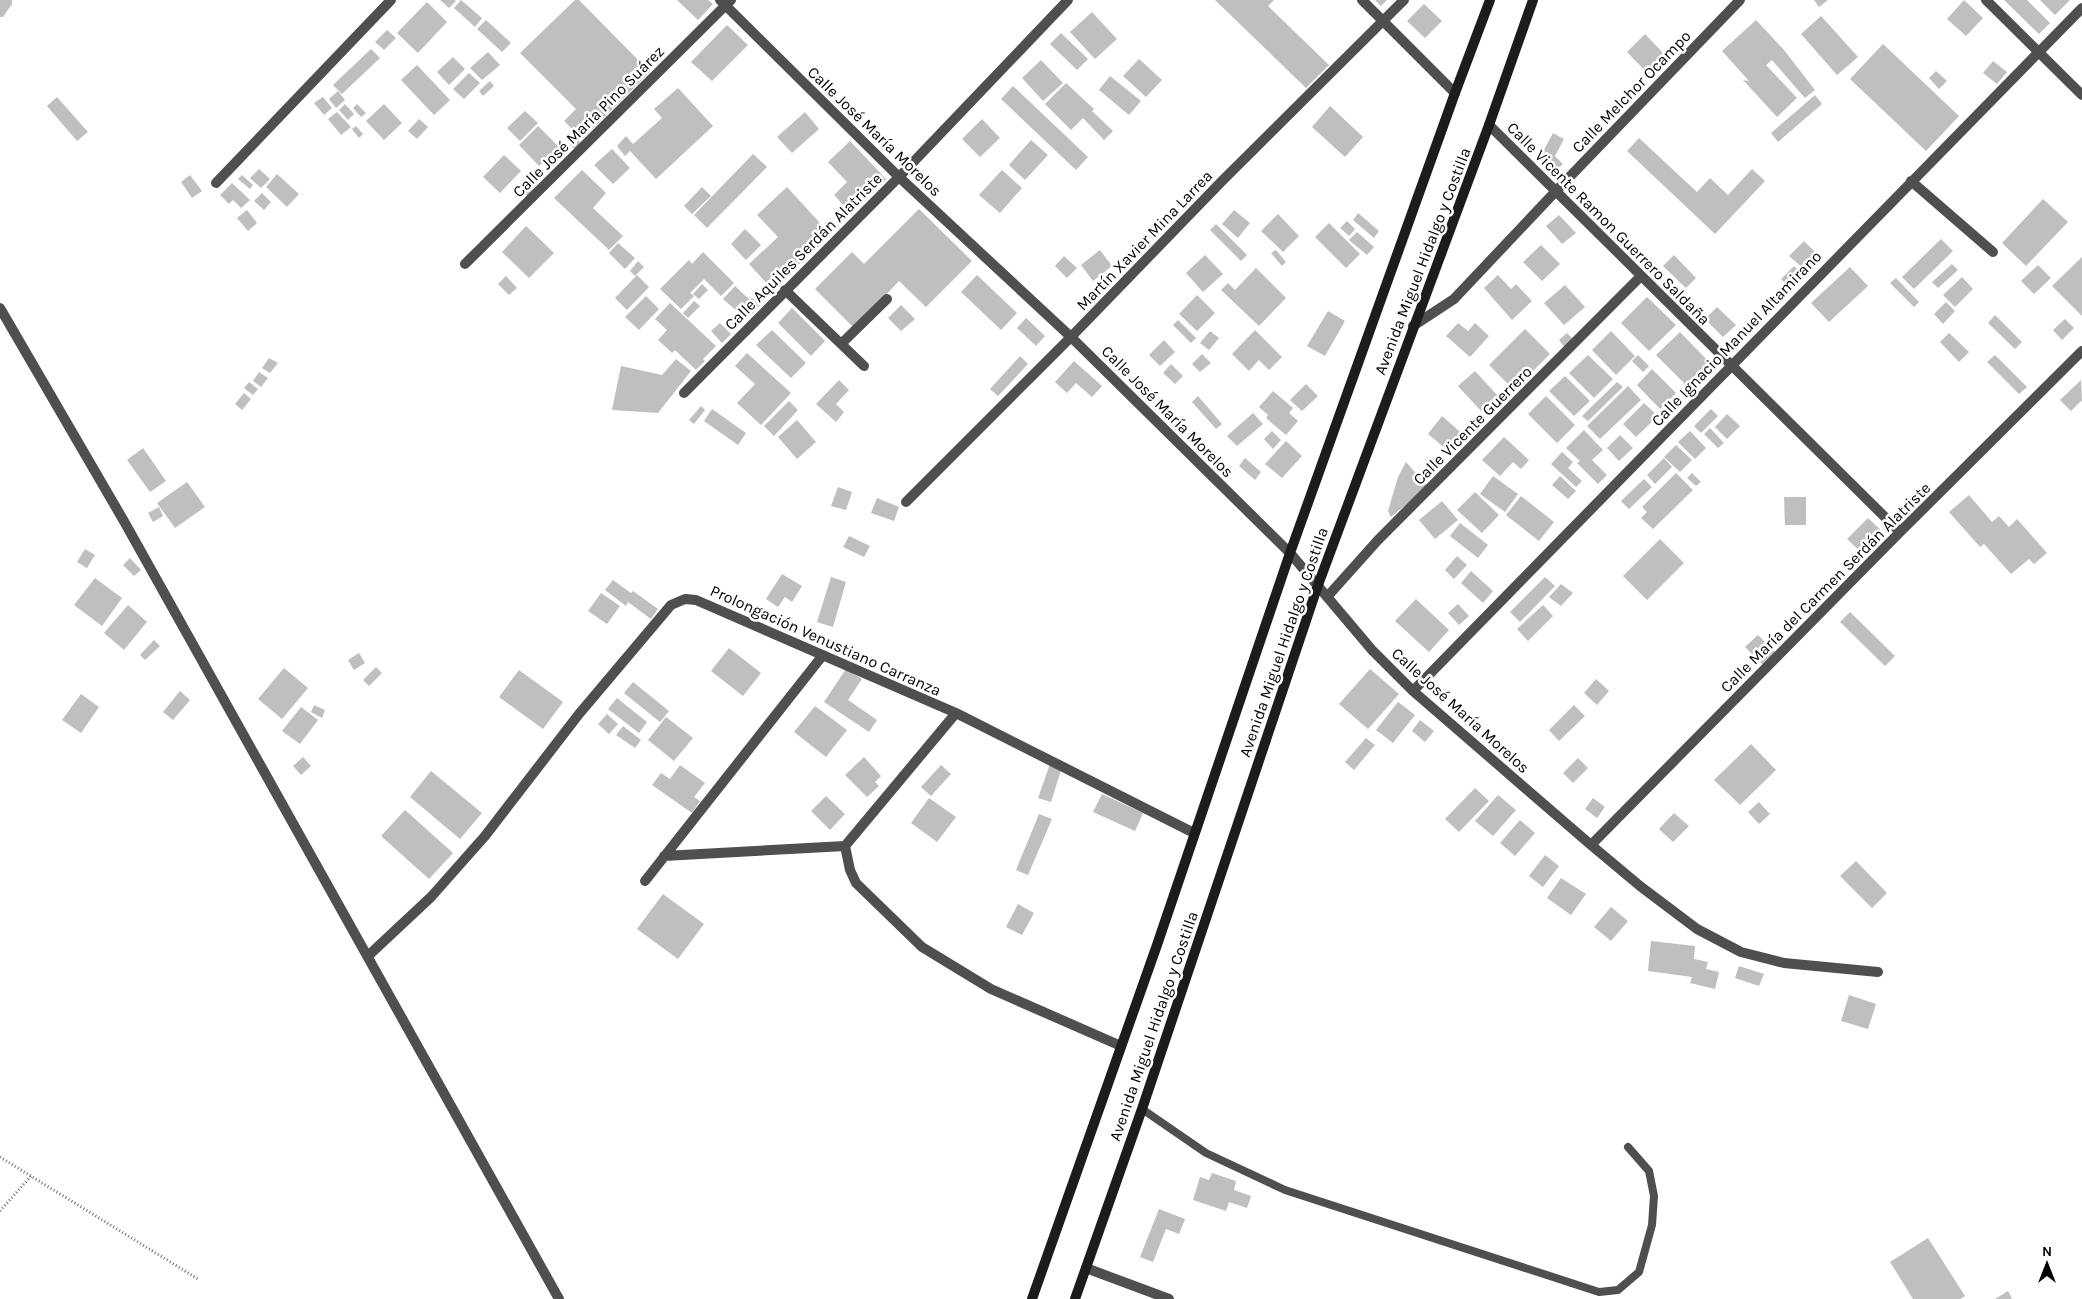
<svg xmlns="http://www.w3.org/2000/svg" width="2082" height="1299" font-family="Karla,sans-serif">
  <rect width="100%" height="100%" fill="#fff"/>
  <path fill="#bfbfbf" d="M0 0H12V4L3 17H0Z
    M440 0H454L456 1 449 8Z
    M461 0 482 18 475 27 454 8Z
    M575 0H579L650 72 582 139 564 121 576 109 520 53Z
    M677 0H708L713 4 698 20Z
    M1215 0H1274L1268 6 1329 65 1306 88Z
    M1375 0H1387L1381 6Z
    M1814 0H1828L1819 7Z
    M1964 0 1983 18 1966 36 1947 19Z
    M2004 0H2027L2050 23 2039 34Z
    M2040 0H2070L2055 15Z
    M427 2 447 22 418 53 397 33Z
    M1424 4 1442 21 1425 38 1407 21Z
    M1092 12 1117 39 1095 59 1070 32Z
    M1821 16 1858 57 1837 75 1801 34Z
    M486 20 511 43 502 52 477 29Z
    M1756 20 1784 50 1815 90 1805 98 1772 60 1766 65 1797 98 1777 117 1743 80 1749 81 1722 51Z
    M727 25 748 45 712 81 691 62Z
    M387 30 396 38 384 50 375 42Z
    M1061 33 1088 59 1077 70 1050 44Z
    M1645 34 1666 56 1648 74 1627 52Z
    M1883 44 1959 116 1926 151 1850 79Z
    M371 49 380 58 342 94 333 85Z
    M488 52 500 65 482 80 470 68Z
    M453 57 465 69 449 85 437 72Z
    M1139 59 1162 80 1146 97 1123 76Z
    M1041 60 1063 83 1043 101 1022 78Z
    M1993 61 2007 72 1997 84 1983 73Z
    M417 65 450 100 434 115 401 80Z
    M1936 71 1947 81 1939 89 1929 78Z
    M469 73 480 83 464 99 453 89Z
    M1110 76 1141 101 1129 115 1099 90Z
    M490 81 494 86 483 96 479 91Z
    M1066 83 1094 109 1092 111 1113 131 1104 140 1083 118 1071 130 1045 104Z
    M1013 86 1088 157 1076 170 1001 99Z
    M678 88 713 126 656 179 630 151 625 156 617 146 626 136 633 144 662 118 654 109Z
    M338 91 345 100 336 108 329 99Z
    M1815 95 1822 104 1778 142 1771 133Z
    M57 97 88 132 77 141 47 106Z
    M323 97 332 108 324 115 314 103Z
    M345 104 354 114 348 120 339 110Z
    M357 104 366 113 361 117 353 108Z
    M384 104 402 123 384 140 366 121Z
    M1330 106 1363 137 1345 157 1312 127Z
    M525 111 538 123 520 141 507 128Z
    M337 112 351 127 341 135 328 119Z
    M805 112 819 129 792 153 777 137Z
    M419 119 428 127 417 139 408 131Z
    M982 119 1000 138 980 157 962 139Z
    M356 126 363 134 359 138 352 129Z
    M538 126 559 147 539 166 519 145Z
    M1553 133 1564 139 1555 156 1563 164 1552 173 1539 159Z
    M576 138 580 142 575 149 570 145Z
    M1639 138 1697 192 1710 178 1728 195 1752 169 1765 181 1715 234 1627 151Z
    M1031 140 1048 155 1025 180 1009 165Z
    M850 141 886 179 851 213 834 195 847 182 828 162Z
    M612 149 630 168 613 184 594 165Z
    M753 154 767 167 707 228 694 215Z
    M504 155 521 171 500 193 483 177Z
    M259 169 270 179 261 188 250 178Z
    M582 170 606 193 593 208 623 236 609 250 554 198Z
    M1002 170 1022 188 1000 213 979 195Z
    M277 174 299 194 287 207 266 187Z
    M190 175 202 191 192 198 181 182Z
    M242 175 253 185 250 189 238 179Z
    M528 175 538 183 527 196 517 187Z
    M232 183 250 200 241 208 233 200 229 204 220 195Z
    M702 187 711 196 692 214 684 206Z
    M787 187 831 235 772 289 749 264 778 237 757 215Z
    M262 193 271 202 264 210 254 201Z
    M2043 199 2068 222 2026 266 2002 243Z
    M919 209 972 261 926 307 899 281 854 328 815 289 852 252 864 264Z
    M247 210 257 223 248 231 237 218Z
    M1234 210 1250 223 1238 238 1222 224Z
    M1358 213 1379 231 1374 238 1353 220Z
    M1278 214 1299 236 1283 252 1261 231Z
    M1559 215 1576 233 1562 244 1546 226Z
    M1347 221 1355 229 1349 236 1340 228Z
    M1329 223 1360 254 1346 268 1315 237Z
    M1216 224 1247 255 1241 261 1210 230Z
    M526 226 554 253 529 278 502 252Z
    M745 229 761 245 746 260 731 244Z
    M1357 232 1374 247 1367 255 1349 240Z
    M1941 239 1953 251 1914 289 1902 277Z
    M1804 241 1819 256 1805 270 1789 256Z
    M618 243 635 258 625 269 609 253Z
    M1541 245 1560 264 1542 281 1523 262Z
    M1100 250 1112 266 1093 281 1081 265Z
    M1276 250 1286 262 1282 266 1271 253Z
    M703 252 734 283 721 296 704 279 690 293 694 296 681 309 660 289 689 260 692 264Z
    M1205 255 1223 274 1203 292 1186 273Z
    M1674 255 1696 278 1686 288 1663 266Z
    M1064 256 1077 268 1067 278 1055 266Z
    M2082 257V316L2052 286Z
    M638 261 644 267 635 276 630 271Z
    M1952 264 1958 270 1938 288 1932 282Z
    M2038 265 2051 278 2034 294 2021 281Z
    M1794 266 1805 277 1792 290 1781 279Z
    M1850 267 1868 286 1829 322 1811 303Z
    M1256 268 1286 298 1259 326 1221 290 1228 283 1235 290Z
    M637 275 649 287 627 310 615 298Z
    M977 275 1017 313 1001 330 961 292Z
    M1498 275 1511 289 1516 284 1532 301 1512 320 1484 288Z
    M506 276 517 288 509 295 498 284Z
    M1962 277 1973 289 1955 307 1943 295Z
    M1896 278 1919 302 1914 307 1890 283Z
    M702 284 708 290 699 299 693 294Z
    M1565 285 1585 307 1564 325 1544 303Z
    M735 286 750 300 752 298 760 305 750 316 743 309 739 313 723 299Z
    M1091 289 1100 298 1091 307 1082 299Z
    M1197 295 1215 313 1197 331 1179 314Z
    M646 296 659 309 639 330 625 317Z
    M1647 297 1676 325 1649 351 1621 323Z
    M694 301 700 306 688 318 683 313Z
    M1946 302 1955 311 1943 324 1934 314Z
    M670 303 716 346 703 359 705 361 696 370 675 350 672 353 658 340 667 330 655 319Z
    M901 305 915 319 901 331 888 318Z
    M1717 307 1736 325 1723 337 1705 319Z
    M792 308 825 341 811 356 778 323Z
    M1328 311 1345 321 1325 356 1307 346Z
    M1995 315 2022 342 2015 349 1988 323Z
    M1026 318 1045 336 1036 346 1017 328Z
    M2065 319 2074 328 2062 340 2053 330Z
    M1178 320 1196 338 1191 343 1173 325Z
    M720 323 731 334 722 343 711 331Z
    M1458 323 1468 331 1475 323 1489 336 1470 357 1446 336Z
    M1525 329 1550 354 1514 390 1489 365Z
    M772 330 806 363 791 378 756 345Z
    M1255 330 1282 357 1269 370 1259 360 1249 371 1232 354Z
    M1210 331 1219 338 1209 350 1200 343Z
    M1611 331 1635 356 1616 375 1592 350Z
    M1680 332 1709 362 1686 385 1656 355Z
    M1567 333 1574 340 1565 348 1559 340Z
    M1949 333 1969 352 1959 362 1940 342Z
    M1164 340 1175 352 1160 366 1149 355Z
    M747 353 791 393 761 425 737 403 755 384 735 366Z
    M1202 354 1211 363 1200 372 1192 364Z
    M1588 355 1613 379 1594 398 1569 373Z
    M1638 355 1649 366 1643 372 1632 361Z
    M1995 355 2027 387 2019 394 1987 362Z
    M1020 356 1028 364 998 396 990 389Z
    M269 358 278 363 270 373 262 368Z
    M676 359 691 371 658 413 612 410 621 366 662 375Z
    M1074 361 1102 386 1092 397 1076 383 1067 393 1055 382Z
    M1171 364 1183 376 1175 384 1163 373Z
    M1652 369 1676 393 1660 409 1637 385Z
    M1475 371 1498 396 1481 411 1458 386Z
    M259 372 268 378 261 387 253 381Z
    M1565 376 1590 401 1574 416 1549 391Z
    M839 380 849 390 836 404 844 412 836 422 816 404Z
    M2081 380 2082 402 2081 401 2071 411 2060 400Z
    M249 382 258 389 253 395 244 388Z
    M1617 382 1623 387 1588 421 1582 416Z
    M1306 384 1318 396 1302 411 1290 400Z
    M1628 386 1641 400 1600 439 1587 426Z
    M1273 391 1293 408 1289 413 1298 421 1286 435 1266 418 1268 415 1259 407Z
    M244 393 251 399 242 410 235 404Z
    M1198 396 1222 424 1216 429 1192 402Z
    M1546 396 1575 425 1557 443 1528 414Z
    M789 401 798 410 774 436 764 426Z
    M1644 403 1658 416 1636 437 1623 424Z
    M701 406 705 410 694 424 689 420Z
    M712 409 746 433 738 445 704 421Z
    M1711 409 1718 416 1701 433 1694 426Z
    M1253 413 1263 424 1237 446 1227 436Z
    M1727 414 1740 426 1727 439 1715 427Z
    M1442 416 1466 437 1452 454 1428 434Z
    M797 420 816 442 797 459 778 437Z
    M1710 428 1724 443 1718 448 1704 434Z
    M1584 430 1603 450 1592 460 1607 475 1598 484 1577 463 1580 461 1566 448Z
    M1272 431 1281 440 1273 449 1264 439Z
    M1690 431 1706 448 1695 459 1678 442Z
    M1620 435 1633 448 1619 461 1607 448Z
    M1504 437 1529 460 1521 469 1513 462 1500 476 1482 460Z
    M1286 441 1302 456 1282 478 1265 464Z
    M1676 445 1692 460 1680 472 1664 457Z
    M143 448 166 481 150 492 127 460Z
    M1562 452 1573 462 1568 468 1582 481 1576 487 1551 464Z
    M1245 458 1261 472 1255 480 1239 466Z
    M1664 458 1672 467 1655 484 1647 475Z
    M1406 462 1428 487 1391 517 1388 511 1398 477Z
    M1676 473 1693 490 1653 529 1641 518 1647 512 1642 507Z
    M1692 473 1701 482 1696 486 1687 478Z
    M1493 476 1518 494 1505 512 1480 494Z
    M1560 476 1576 491 1568 499 1552 485Z
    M1644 479 1652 487 1629 509 1621 501Z
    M187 482 205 507 175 528 157 503Z
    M838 487 852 492 846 510 831 506Z
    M1475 492 1499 515 1482 533 1457 510Z
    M1969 495 1992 522 1999 516 2009 527 2017 519 2047 553 2034 564 2029 559 2011 574 1984 544 1980 547 1949 512Z
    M1521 496 1554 522 1539 541 1506 515Z
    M1784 497H1806V525H1785Z
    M877 498 899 507 894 521 871 513Z
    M1442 501 1458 520 1435 539 1419 520Z
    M159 507 163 516 153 522 148 513Z
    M1868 518 1885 534 1864 555 1847 539Z
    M1460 523 1488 545 1478 558 1450 536Z
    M849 536 870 546 864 557 843 547Z
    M1660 539 1684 563 1647 600 1623 576Z
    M85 549 95 555 87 568 77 562Z
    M1457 556 1467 565 1454 579 1445 570Z
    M130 558 141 570 134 576 123 565Z
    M1471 571 1493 591 1483 603 1461 583Z
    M782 574 802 586 792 602 785 597 778 607 766 599Z
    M831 577 846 582 833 627 817 622Z
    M1545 577 1555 586 1520 622 1510 612Z
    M95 578 122 598 102 626 74 605Z
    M613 580 631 593 633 591 658 609 651 619 628 602 626 606 605 590Z
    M1561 584 1573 593 1561 606 1549 597Z
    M601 593 620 606 607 624 588 611Z
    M1416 599 1449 630 1429 652 1395 621Z
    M1458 604 1469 616 1459 625 1448 613Z
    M128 605 147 622 124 650 104 633Z
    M1543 605 1553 616 1528 641 1517 629Z
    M1850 612 1895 656 1885 666 1840 622Z
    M1758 635 1776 653 1763 665 1745 647Z
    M154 640 160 646 145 660 140 655Z
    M729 648 761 673 743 696 711 671Z
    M359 653 365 663 354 670 348 660Z
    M376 667 382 673 369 686 363 680Z
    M284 668 308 688 282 719 258 699Z
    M846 669 862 679 848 700 877 720 869 732 824 702Z
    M1370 669 1399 694 1368 729 1339 704Z
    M519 670 563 702 543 729 499 697Z
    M1596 679 1609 691 1597 705 1584 693Z
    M633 682 669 711 660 722 624 693Z
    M180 691 190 700 173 720 163 712Z
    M81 694 99 707 81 733 62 720Z
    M617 698 647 722 639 733 608 709Z
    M1398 702 1415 715 1393 743 1376 730Z
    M314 705 325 710 322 718 311 712Z
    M1574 705 1585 716 1559 741 1549 730Z
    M815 706 847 730 826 757 794 732Z
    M301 707 318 720 300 744 282 731Z
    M607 714 618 724 609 734 598 724Z
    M666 717 693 738 674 761 648 740Z
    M1420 720 1434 731 1425 742 1412 731Z
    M623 726 641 740 635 748 616 735Z
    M1366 738 1375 745 1354 770 1345 762Z
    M1751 744 1776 770 1740 805 1714 780Z
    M303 757 311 766 301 775 293 766Z
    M864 757 881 776 875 782 879 786 867 797 845 775Z
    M1578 758 1588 768 1573 783 1563 773Z
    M1050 764 1062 767 1051 802 1038 798Z
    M680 765 705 783 694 797 700 801 692 813 652 785 661 773 670 779Z
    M941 765 951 774 931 796 921 787Z
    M431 771 482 813 460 839 410 797Z
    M1475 788 1489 801 1459 832 1445 819Z
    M1102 794 1143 813 1135 831 1093 812Z
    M1498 795 1516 810 1493 836 1475 821Z
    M826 796 845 814 830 830 811 811Z
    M929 798 956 817 937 842 911 823Z
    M1593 798 1605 807 1597 818 1585 809Z
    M1759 802 1770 814 1759 824 1748 812Z
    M405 810 453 853 429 879 381 836Z
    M1674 813 1689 826 1673 842 1659 829Z
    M1039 814 1052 819 1028 875 1016 870Z
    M1520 820 1535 833 1515 856 1500 843Z
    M1545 855 1559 866 1543 887 1529 876Z
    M1856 861 1887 893 1872 908 1840 876Z
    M1561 878 1586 894 1571 915 1547 898Z
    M663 894 704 924 678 959 637 929Z
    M1018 904 1034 913 1022 935 1006 927Z
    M1611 907 1628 921 1611 941 1594 927Z
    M1651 941 1695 946 1694 959 1708 962 1706 969 1719 972 1715 989 1690 983 1692 977 1648 971Z
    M1739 966 1764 974 1759 986 1735 978Z
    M1849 995 1876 1004 1868 1029 1841 1021Z
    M1212 1173 1236 1181 1234 1190 1251 1196 1247 1208 1229 1202 1226 1211 1193 1200 1200 1177 1209 1180Z
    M1159 1209 1185 1219 1179 1234 1166 1229 1153 1262 1140 1257Z
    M1928 1238 1965 1296 1960 1299H1913L1890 1262Z
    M2008 1291 2012 1299H1995Z"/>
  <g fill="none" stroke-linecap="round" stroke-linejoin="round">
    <path stroke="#717171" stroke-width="3" stroke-dasharray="1 2.5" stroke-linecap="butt" d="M0 1157 198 1279
      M0 1211 31 1176"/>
    <path stroke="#4f4f4f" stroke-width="8" d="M1142 1109 1206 1153 1285 1190 1599 1292 1618 1290 1639 1272 1652 1225 1654 1196 1649 1171 1628 1147"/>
    <path stroke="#4f4f4f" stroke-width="10" d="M720 0 899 177 1071 337 1290 553 1372 650 1413 691 1591 845 1640 886 1697 929 1741 952 1784 963 1878 972
      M1362 0 1455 93
      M1986 0 2082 95
      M1489 125 1900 532
      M1911 181 1993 252
      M216 183 391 0
      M465 264 731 0
      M785 290 864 366
      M1413 326 1454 299 1556 191 1740 0
      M842 343 887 299
      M684 393 899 177 1068 0
      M906 502 1071 337 1222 181 1404 0
      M1327 597 1378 540 1641 276
      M1413 691 2082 8
      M1591 845 1900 532 2082 351
      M845 846 850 870 856 883 922 947 991 989 1121 1046
      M664 856 845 846 956 713
      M645 881 823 655
      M369 955 431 897 485 836 579 714 671 605 685 599 696 600 956 713 1194 833
      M1086 1268 1169 1299"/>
    <path stroke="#4f4f4f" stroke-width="10" d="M0 308 125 523 559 1299"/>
    <path stroke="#1c1c1c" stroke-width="10" d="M1032 1299 1157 945 1290 553 1455 93 1490 0
      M1075 1299 1142 1109 1318 585 1489 125 1533 0"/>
  </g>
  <g text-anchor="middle" stroke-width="5" stroke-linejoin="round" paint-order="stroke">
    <g font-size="16" fill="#000" stroke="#fff">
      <text transform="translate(1631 91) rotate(-46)" y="6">Calle Melchor Ocampo</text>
      <text transform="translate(588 121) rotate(-45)" y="6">Calle José María Pino Suárez</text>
      <text transform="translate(875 131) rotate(44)" y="6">Calle José María Morelos</text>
      <text transform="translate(1609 223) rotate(45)" y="6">Calle Vicente Ramon Guerrero Saldaña</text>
      <text transform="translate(1144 240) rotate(-46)" y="6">Martín Xavier Mina Larrea</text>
      <text transform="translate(803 251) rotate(-45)" y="6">Calle Aquiles Serdán Alatriste</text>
      <text transform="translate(1422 261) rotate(-69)" y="6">Avenida Miguel Hidalgo y Costilla</text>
      <text transform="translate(1736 338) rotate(-46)" y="6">Calle Ignacio Manuel Altamirano</text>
      <text transform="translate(1168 411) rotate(45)" y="6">Calle José María Morelos</text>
      <text transform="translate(1472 425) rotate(-45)" y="6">Calle Vicente Guerrero</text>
      <text transform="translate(1825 587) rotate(-45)" y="6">Calle María del Carmen Serdán Alatriste</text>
      <text transform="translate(826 640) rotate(24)" y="6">Prolongación Venustiano Carranza</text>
      <text transform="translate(1283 642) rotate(-71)" y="6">Avenida Miguel Hidalgo y Costilla</text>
      <text transform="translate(1461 710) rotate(42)" y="6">Calle José María Morelos</text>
      <text transform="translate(1153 1026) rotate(-71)" y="6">Avenida Miguel Hidalgo y Costilla</text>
    </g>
  </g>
  <g transform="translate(2047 1264)" stroke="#ffffff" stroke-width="4" paint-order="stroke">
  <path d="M0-4L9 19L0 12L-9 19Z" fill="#000000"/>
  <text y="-8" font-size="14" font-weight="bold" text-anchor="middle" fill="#000000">N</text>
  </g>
</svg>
